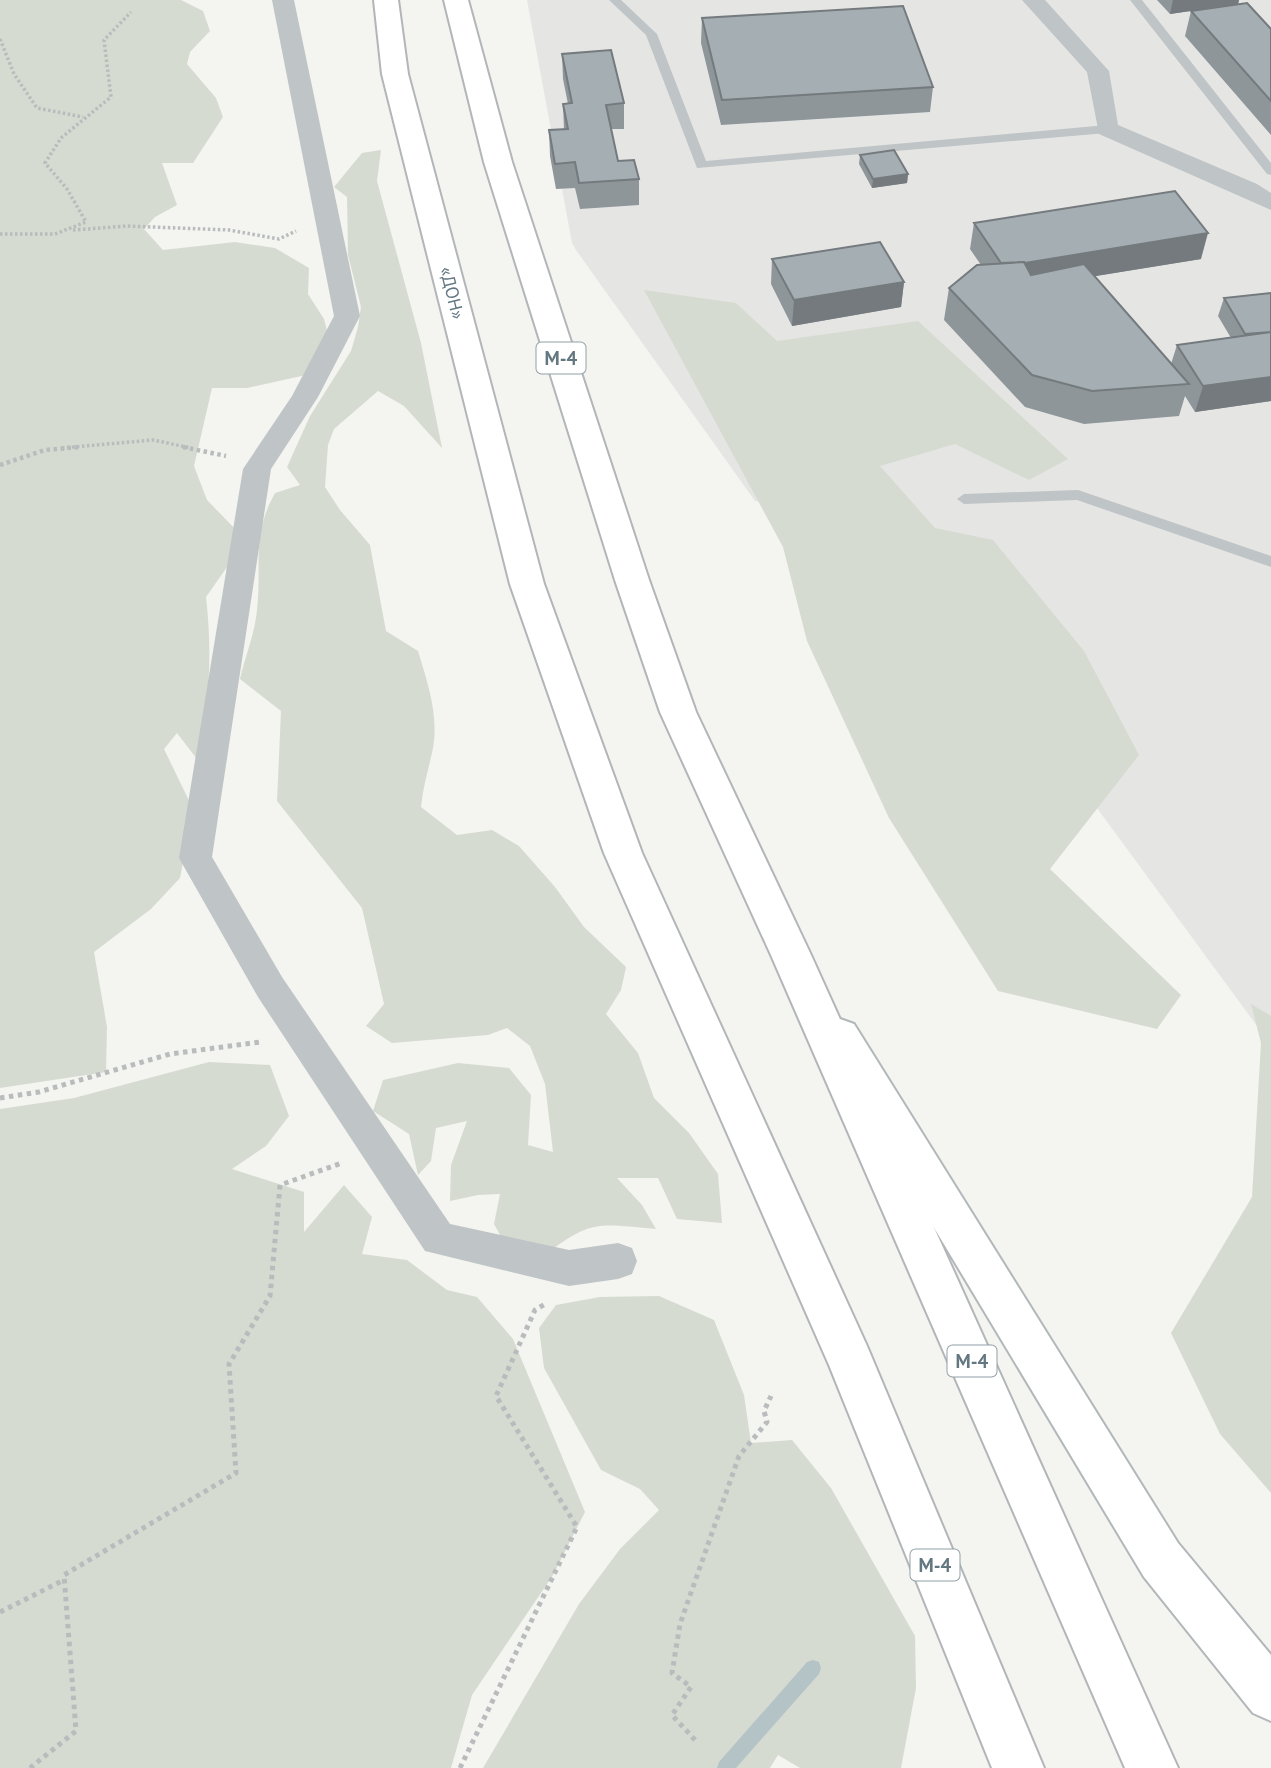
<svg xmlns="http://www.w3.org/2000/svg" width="1271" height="1768" font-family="'PT Sans',sans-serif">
  <rect width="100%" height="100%" fill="#f4f4f0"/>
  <path fill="#e5e5e4" d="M527 0H1271V1045L895 533 755 501 576 250 572 243Z"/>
  <path fill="#d6dbd1" d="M0 0H181L203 11 210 31 190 52 187 64 216 98 223 117 193 163H162L177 205 155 217 144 229 163 250 235 242 275 248 309 268 308 294 324 319 328 335 306 375 247 388H212L194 466 207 500 240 534 234 557 206 597C213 659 208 702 200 763L177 733 164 749 196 815 187 841 180 878 151 909 94 952 107 1027 106 1072 0 1088Z
    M381 150 377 181 421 343 442 448 404 406 378 391 334 429 328 445 325 487 340 510 370 545 386 631 418 651C427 681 439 715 433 748 429 768 423 786 421 807L457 835 492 830 519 846 555 887 584 927 626 967 621 990 606 1014 638 1053 654 1098 689 1133 718 1174 722 1223 677 1219 658 1178H617L642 1205 656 1229C596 1224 592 1219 542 1257L509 1251 494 1224 500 1194 478 1195 450 1201 451 1165 467 1121 436 1128 431 1161 418 1175 409 1134 373 1111 383 1080 458 1063 509 1068 531 1095 528 1145 553 1152 545 1084 530 1046 507 1028 488 1035 392 1043 366 1026 384 1004 362 908 277 801 281 711 240 679C245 657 255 633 257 610 262 565 251 536 275 493L300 485 287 467 310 416 351 351 358 327 361 307 348 255 347 197 334 187 362 153Z
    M644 290 736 303 777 341 918 321 1068 459 1029 480 955 444 880 466 935 528 993 540 1084 651 1139 755 1050 869 1181 995 1157 1029 998 991 889 818 807 641 783 547Z
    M1251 1004 1271 1016V1493L1220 1434 1171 1333 1252 1197 1261 1043Z
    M209 1062 270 1065 289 1116 266 1146 232 1169 304 1192V1232L344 1185 372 1217 362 1254 407 1260 447 1290 477 1297 513 1339 585 1512 553 1575 472 1695 451 1768H0V1109L74 1098Z
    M659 1296 714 1320 744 1395 751 1443 792 1440 831 1488 915 1636 916 1688 901 1768H800L778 1755 770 1768H483L579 1604 620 1549 659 1510 640 1489 601 1470 544 1368 539 1328 556 1305 600 1297Z"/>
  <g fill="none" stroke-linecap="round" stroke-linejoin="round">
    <path fill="#b4c4c6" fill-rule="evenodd" d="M813 1660 819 1662 821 1668 819 1674 736 1768H717L719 1762 807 1662Z"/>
    <g stroke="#b2b7ba" stroke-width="4">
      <path id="primary" d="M840 1019 854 1024 1178 1543 1271 1655V1721L1253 1713 1144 1577 826 1048 820 1036 826 1024Z"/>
    </g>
    <g stroke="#b2b6b8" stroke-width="4">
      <path id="trunk" d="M374 0H398L408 74 544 584 642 853 867 1346 1044 1768H992L829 1365 604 853 510 584 382 74Z
        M444 0H468L512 162 649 580 696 712 811 955 1178 1768H1125L771 955 660 712 615 580 484 162Z"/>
    </g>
    <path stroke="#b9bcbd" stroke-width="3.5" stroke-dasharray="2.5 2.5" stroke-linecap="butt" d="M0 39 14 74 37 108 83 117
      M73 230 127 226 229 230 279 239 296 231
      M0 234H55L86 222 67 189 45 163 61 138 111 97 104 40 131 12
      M62 448 153 440 191 448"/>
    <path stroke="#b9bcbd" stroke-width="4.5" stroke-dasharray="3.5 3.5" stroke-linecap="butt" d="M183 447 226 456
      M0 465 45 450 81 447"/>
    <path stroke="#b9bcbd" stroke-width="5" stroke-dasharray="4.5 4.5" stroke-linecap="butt" d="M0 1098 39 1092 170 1054 260 1042
      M0 1612 64 1580
      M695 1740 672 1715 691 1687 672 1673 680 1624 739 1456 767 1422 764 1411 771 1396
      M30 1768 76 1731 64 1575 236 1473 229 1364 270 1296 280 1185 342 1163
      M460 1768 577 1527 496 1396 535 1310 545 1304"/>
    <path fill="#bfc4c6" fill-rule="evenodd" d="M609 0H621L657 34 706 161 1107 125 1113 129 1107 133 697 168 646 35Z
      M1130 0H1142L1271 163V175L1267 174Z
      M1078 490 1271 556V567L1077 500 964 504 957 499 964 494Z"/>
    <path fill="#bfc4c6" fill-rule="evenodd" d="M272 0H294L360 316 318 397 271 469 212 857 282 977 450 1224 569 1250 618 1243 632 1248 637 1261 632 1274 618 1279 569 1286 425 1251 258 997 179 858 243 469 292 396 334 316Z
      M1022 0H1045L1109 71 1118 125 1257 184 1271 193V210L1099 134 1087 72Z"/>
    <use href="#primary" fill="#fff" fill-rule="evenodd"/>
    <use href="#trunk" fill="#fff" fill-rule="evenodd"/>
  </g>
  <path fill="#8e969a" d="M1157 0H1239L1238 4 1170 14Z
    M1191 11 1271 29V135L1185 36Z
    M702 18 933 87 930 112 721 125 701 43Z
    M562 54 624 103V129H611L618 161 639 179V205L580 209 575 188 556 189 550 156 549 130H564L563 104H568L563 79Z
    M860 155 908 174 907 183 872 188 859 164Z
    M974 223 1201 259 1095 276 1171 364 1177 345 1231 338 1218 316 1224 298 1271 293V401L1195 412 1185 396 1179 416 1084 424 1025 407 944 320 949 288 981 265 970 249Z
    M772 259 904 282 901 307 792 326 771 284Z"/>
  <path fill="#747a7d" d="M1173 0H1239L1238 4 1170 14Z
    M908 174 907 183 872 188 873 179Z
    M1208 233 1201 259 998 292 1003 267Z
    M904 282 901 307 792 326 794 300Z
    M1271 377V401L1195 412 1203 386Z"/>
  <path fill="#a5afb3" stroke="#747a7d" stroke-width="2" d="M1247 3 1271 29V101L1191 11Z
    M903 6 933 87 722 100 702 18Z
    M611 50 624 103 606 105 618 161 634 160 639 179 579 183 575 162 555 164 549 130 568 129 563 104 572 103 562 54Z
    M894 150 908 174 873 179 860 155Z
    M1175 191 1208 233 1025 263 1024 262 1001 263 974 223Z
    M880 242 904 282 794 300 772 259Z
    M1024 262 1031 275 1084 264 1189 384 1092 391 1032 375 949 288 977 265Z
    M1271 293V332L1245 334 1224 298Z
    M1271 332V377L1203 386 1177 345Z"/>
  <g text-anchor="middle" stroke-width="7" stroke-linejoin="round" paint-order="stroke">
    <g font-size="18" fill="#637781" stroke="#fff">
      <text transform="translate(452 293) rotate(76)" y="6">«ДОН»</text>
    </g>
    <g fill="#fff" stroke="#92a0a7" stroke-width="2">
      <rect x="536.5" y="342.5" width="49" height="31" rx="5"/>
      <rect x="947.5" y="1345.5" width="49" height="31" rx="5"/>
      <rect x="910.5" y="1549.5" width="49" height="31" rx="5"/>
    </g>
    <g font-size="19" font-weight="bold" fill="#637781">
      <text x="561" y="365">М-4</text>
      <text x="972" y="1368">М-4</text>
      <text x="935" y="1572">M-4</text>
    </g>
  </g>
</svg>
